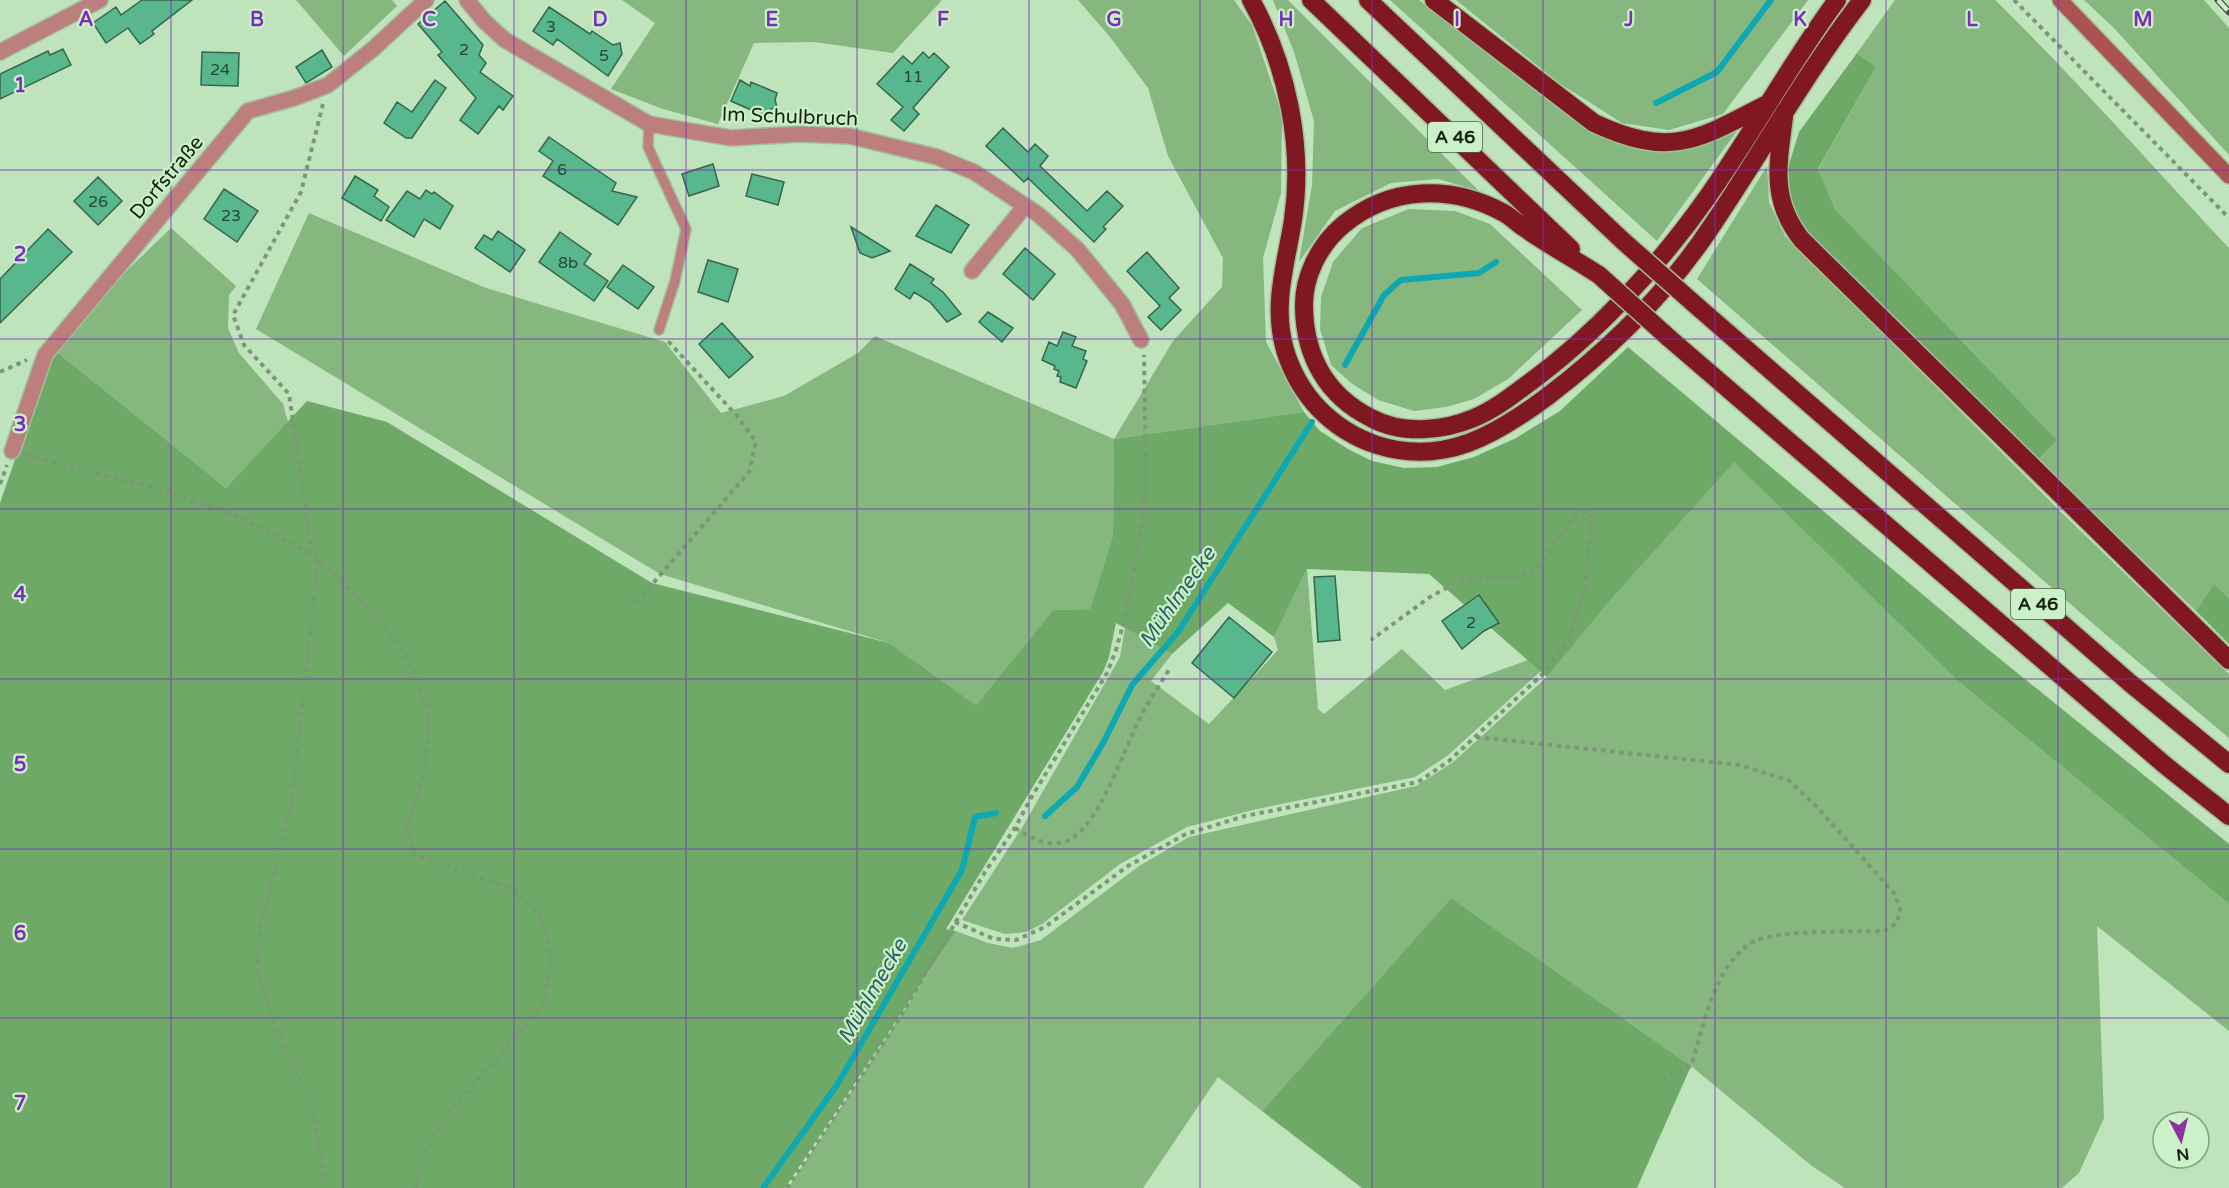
<svg xmlns="http://www.w3.org/2000/svg" width="2229" height="1188" font-family="'Varela Round',sans-serif">
  <rect width="100%" height="100%" fill="#bfe3ba"/>
  <path fill="#85b77f" d="M296 0H392L397 6 344 56Z
    M622 0H942L893 53 814 42 754 43 718 124 663 109 611 89 655 23Z
    M1078 0H1234L1252 25 1282 114 1281 193 1263 258 1266 342 1304 412 1114 439 1113 535 1090 609 1053 610 976 705 889 643 660 574 256 329 309 213 486 288 665 342 721 413 784 396 858 353 875 336 1114 439 1173 341 1222 287 1223 258 1168 156 1148 88 1110 37Z
    M1273 0H1288L1479 191 1438 179 1391 183 1335 211 1299 262 1312 185 1314 121 1294 52Z
    M1390 0H1419L1580 123 1624 145 1657 151 1692 147 1737 131 1657 241Z
    M1456 0H1808L1723 114 1669 130 1622 123 1559 83Z
    M1895 0H1995C2076 79 2151 165 2229 248V598L2214 584 2196 611 2038 460 2057 440 1835 209 1818 170 1876 67 1857 53Z
    M2084 0H2204L2229 28V155L2114 28Z
    M1767 166 1769 202 1785 236 2063 514 2229 674V738L2105 634 1697 279Z
    M1409 209 1455 211 1490 224 1582 310 1508 379 1474 399 1446 407 1414 411 1378 400 1351 383 1331 365 1320 329 1321 297 1333 262 1362 228Z
    M171 228 236 286 229 295 228 328 239 353 283 404 288 422 226 488 53 349 111 286Z
    M1734 461 1959 682 2229 904V1031L2097 926 2104 1118 2079 1173 2062 1188H1845L1812 1166 1691 1066 1451 898 1262 1111 1218 1077 1143 1188H788L956 931 988 943 1013 948 1041 940 1139 866 1189 837 1416 786 1452 763 1547 677 1614 596Z
    M1307 569 1318 709 1324 714 1402 649 1445 690 1528 660 1541 671 1447 756 1415 777 1257 809 1187 827 1120 864 1042 924 1026 932 1005 934 962 920 1023 826 1120 657 1125 628 1172 654 1151 681 1209 724 1278 650 1274 637Z"/>
  <path fill="#6fa968" d="M1857 53 1876 67 1818 169 1835 209 2057 440 2038 460 1810 235 1791 208 1786 174 1799 132Z
    M1628 347 1984 646 2229 844V904L1959 682 1734 462 1614 596 1547 677 1429 574 1307 569 1274 637 1228 603 1172 654 1116 623 1109 657 1103 672 946 929 956 931 785 1188H0V503L53 349 226 488 307 401 387 422 652 583 889 643 976 705 1053 610 1090 609 1113 535 1114 439 1304 412 1320 431 1348 449 1372 461 1404 468 1437 467 1474 457 1516 438 1560 411Z
    M2214 584 2229 598V644L2196 611Z
    M1451 898 1691 1066 1637 1188H1362L1262 1111Z"/>
  <g fill="none" stroke-linecap="round" stroke-linejoin="round">
    <path stroke="#0da8b1" stroke-width="6" d="M1656 103 1717 72 1771 0
      M1345 365 1384 295 1401 280 1479 273 1496 262
      M1045 816 1077 787 1103 743 1132 685 1178 632 1312 422
      M763 1188 837 1085 962 870 975 817 996 813"/>
  </g>
  <path fill="#58b78c" stroke="#35664e" stroke-width="1.5" d="M142 0H192L152 31 154 34 140 44 128 28 106 43 93 23 116 7 121 15Z
    M445 1 483 45 479 55 486 63 480 72 513 96 503 110 499 106 478 134 460 120 476 98 438 55 442 52 418 24Z
    M549 7 590 34 592 31 613 45 620 43 622 54 608 76 557 39 553 45 533 31Z
    M63 49 71 65 0 99V74L48 51 50 55Z
    M322 50 332 67 306 83 296 67Z
    M202 52 239 53 238 86 201 85Z
    M923 52 929 58 934 53 949 67 913 108 919 114 904 131 891 120 903 107 877 84 903 56 912 64Z
    M435 80 446 88 412 138H406L384 123 397 102 412 112Z
    M740 80 750 86 751 82 777 93 775 100 777 107 771 109 767 117 731 101Z
    M1003 128 1028 152 1035 144 1048 156 1040 166 1087 211 1107 191 1123 206 1103 227 1106 229 1094 242 1028 178 1024 182 986 146Z
    M549 137 616 183 612 191 637 197 618 225 543 176 553 161 539 151Z
    M713 164 719 186 689 196 682 174Z
    M752 174 784 182 778 205 746 196Z
    M355 176 378 190 374 196 389 207 381 221 342 198Z
    M98 177 122 201 98 225 74 201Z
    M224 189 258 211 237 242 204 219Z
    M426 190 432 194 434 192 453 206 440 229 424 219 414 237 386 220 407 191 420 199Z
    M936 205 969 225 951 253 916 236Z
    M851 227 890 251 872 258 860 253Z
    M48 229 72 252 0 323V279Z
    M498 231 525 250 510 272 475 248 484 235 492 240Z
    M560 232 591 254 584 264 608 281 594 301 539 262Z
    M1025 248 1055 274 1033 300 1003 274Z
    M1147 252 1179 288 1169 298 1181 310 1161 330 1148 317 1160 306 1127 271Z
    M708 260 738 269 728 302 698 292Z
    M910 264 934 279 931 283 943 292 961 314 947 322 930 302 914 292 910 299 895 289Z
    M623 265 654 287 638 309 607 287Z
    M988 312 1013 328 1002 342 979 322Z
    M722 323 753 357 729 378 699 344Z
    M1063 332 1076 337 1072 346 1086 351 1083 359 1087 361 1076 388 1060 382 1061 377 1057 376 1059 371 1054 369 1055 366 1042 360 1049 342 1057 346Z
    M1335 576 1340 640 1318 642 1314 577Z
    M1479 595 1499 623 1484 631 1462 649 1442 621Z
    M1229 617 1272 652 1234 698 1192 663Z"/>
  <g fill="none" stroke-linecap="round" stroke-linejoin="round">
    <g stroke="#a0c09c" stroke-width="12">
      <path id="service" d="M649 124 648 147 686 229 675 281 659 330"/>
    </g>
    <g stroke="#a0c09c" stroke-width="18">
      <path id="minor" d="M467 0 484 21 505 40 649 124 731 138 800 134 849 136 937 157 974 172 1039 215 1078 250 1122 304 1141 340
        M0 52 100 0
        M972 271 1025 206
        M12 451 45 355 248 111 294 98 328 85 373 49 426 0"/>
    </g>
    <g stroke="#a0c09c" stroke-width="18">
      <path id="secondary" d="M2060 0 2229 176"/>
    </g>
    <g stroke="#a0c09c" stroke-width="21">
      <path id="motorway" d="M1251 0C1287 65 1304 146 1293 220 1286 264 1272 305 1285 350 1299 396 1332 430 1377 445 1444 466 1496 435 1548 396 1611 348 1669 291 1713 224 1763 150 1807 71 1862 0
        M1311 0 1571 249
        M1368 0 1623 241
        M1434 0 1594 123C1670 158 1696 141 1765 105
        M1784 117C1778 165 1770 200 1802 240L2229 660
        M1599 275C1574 259 1547 244 1523 227 1517 223 1511 217 1504 213 1451 184 1390 186 1343 225 1319 245 1303 277 1304 308 1305 357 1327 396 1371 418 1402 435 1443 431 1474 418 1493 410 1509 398 1525 386 1593 337 1658 267 1706 199 1752 134 1790 64 1837 0
        M1699 308 2130 683 2229 764
        M1669 338 2166 766 2229 816"/>
    </g>
    <path stroke="#7c9778" stroke-width="4" stroke-dasharray="4.5 4.5" stroke-linecap="butt" d="M2014 0 2229 218
      M0 372 27 360
      M26 455 167 491 241 518 312 554 371 610 406 657 429 711 425 769 406 830 414 855 514 889 540 915 551 957 544 1004 443 1119 424 1156 415 1188
      M0 484 7 465
      M312 553 289 394 244 345 233 315 301 192 323 104
      M318 560 291 808 260 928 257 971 274 1024 312 1105 322 1164 323 1188
      M636 603 749 472 756 442 737 416 667 340
      M1476 737 1740 765 1788 780 1815 805 1895 894 1900 910 1897 923 1884 931C1854 932 1773 929 1751 943 1713 968 1704 1025 1691 1066L1662 1079
      M1015 828C1033 838 1046 848 1067 841 1098 829 1124 749 1139 720 1148 702 1160 685 1170 668
      M955 922 994 939 1016 940 1045 927 1128 866 1186 834 1245 816 1418 782 1449 761 1544 673 1568 640 1585 586 1592 517 1587 511 1576 514 1537 569 1521 576 1463 579 1430 597 1371 640
      M787 1188 900 1017 985 872 1015 828 1031 798 1107 673 1116 650 1127 610 1142 522 1146 477 1144 355"/>
    <use href="#service" stroke="#bd7f7d" stroke-width="9"/>
    <use href="#minor" stroke="#bd7f7d" stroke-width="15"/>
    <use href="#secondary" stroke="#ab5252" stroke-width="15"/>
    <use href="#motorway" stroke="#801822" stroke-width="18"/>
    <g stroke="#40533d" stroke-width="7">
      <path id="rail" d="M2218 0 2229 12"/>
    </g>
    <use href="#rail" stroke="#ccf0c7" stroke-width="4.5" stroke-dasharray="14" stroke-linecap="butt"/>
    <g stroke="#a0c09c" stroke-width="21" stroke-linecap="butt">
      <path id="motorway-bridge" d="M1623 241 1699 308
        M1599 275 1669 338"/>
    </g>
    <use href="#motorway-bridge" stroke="#801822" stroke-width="18"/>
  </g>
  <path fill="none" stroke="#7b2cbf" stroke-width="1.5" stroke-opacity="0.55" d="M171 0V1188M343 0V1188M514 0V1188M686 0V1188M857 0V1188M1029 0V1188M1200 0V1188M1372 0V1188M1543 0V1188M1715 0V1188M1886 0V1188M2058 0V1188M0 170H2229M0 339H2229M0 509H2229M0 679H2229M0 849H2229M0 1018H2229"/>
  <g text-anchor="middle" stroke-width="4.5" stroke-linejoin="round" paint-order="stroke">
    <g font-size="16" fill="#264731">
      <text x="551" y="32">3</text>
      <text x="464" y="55">2</text>
      <text x="604" y="61">5</text>
      <text x="220" y="75">24</text>
      <text x="913" y="82">11</text>
      <text x="562" y="175">6</text>
      <text x="98" y="207">26</text>
      <text x="231" y="221">23</text>
      <text x="568" y="268">8b</text>
      <text x="1471" y="628">2</text>
    </g>
    <g fill="#ccf0c7" stroke="#4c6049" stroke-width="1.5">
      <rect x="1428" y="122" width="54" height="30" rx="4.5"/>
      <rect x="2011" y="589" width="54" height="30" rx="4.5"/>
    </g>
    <g font-size="18" font-weight="bold" fill="#152213">
      <text x="1455" y="143">A 46</text>
      <text x="2038" y="610">A 46</text>
    </g>
    <g font-size="20" fill="#152213" stroke="#ccf0c7">
      <text transform="translate(790 116) rotate(2)" y="7">Im Schulbruch</text>
      <text transform="translate(166 177) rotate(-50)" y="7">Dorfstraße</text>
    </g>
    <g font-size="21" font-style="italic" fill="#2c6165" stroke="#ccf0c7">
      <text transform="translate(1177 597) rotate(-55)" y="7">Mühlmecke</text>
      <text transform="translate(872 991) rotate(-60)" y="7">Mühlmecke</text>
    </g>
  </g>
  <g font-size="20" text-anchor="middle" font-weight="bold" fill="#7b2cbf" stroke="#ccf0c7" stroke-width="4.5" stroke-linejoin="round" paint-order="stroke">
    <text x="86" y="26">A</text>
    <text x="257" y="26">B</text>
    <text x="429" y="26">C</text>
    <text x="600" y="26">D</text>
    <text x="772" y="26">E</text>
    <text x="943" y="26">F</text>
    <text x="1114" y="26">G</text>
    <text x="1286" y="26">H</text>
    <text x="1457" y="26">I</text>
    <text x="1629" y="26">J</text>
    <text x="1800" y="26">K</text>
    <text x="1972" y="26">L</text>
    <text x="2143" y="26">M</text>
    <text x="20" y="92">1</text>
    <text x="20" y="261">2</text>
    <text x="20" y="431">3</text>
    <text x="20" y="601">4</text>
    <text x="20" y="771">5</text>
    <text x="20" y="940">6</text>
    <text x="20" y="1110">7</text>
  </g>
  <g transform="translate(2181 1140) rotate(173)"><circle r="28" fill="#ccf0c7" stroke="#839e7f" stroke-width="1.5"/>
  <path d="M0-4.5L10 22L0 15L-10 22Z" fill="#8e329d"/>
  <text y="-9" font-size="16" font-weight="bold" text-anchor="middle" fill="#152213">N</text>
  </g>
</svg>
